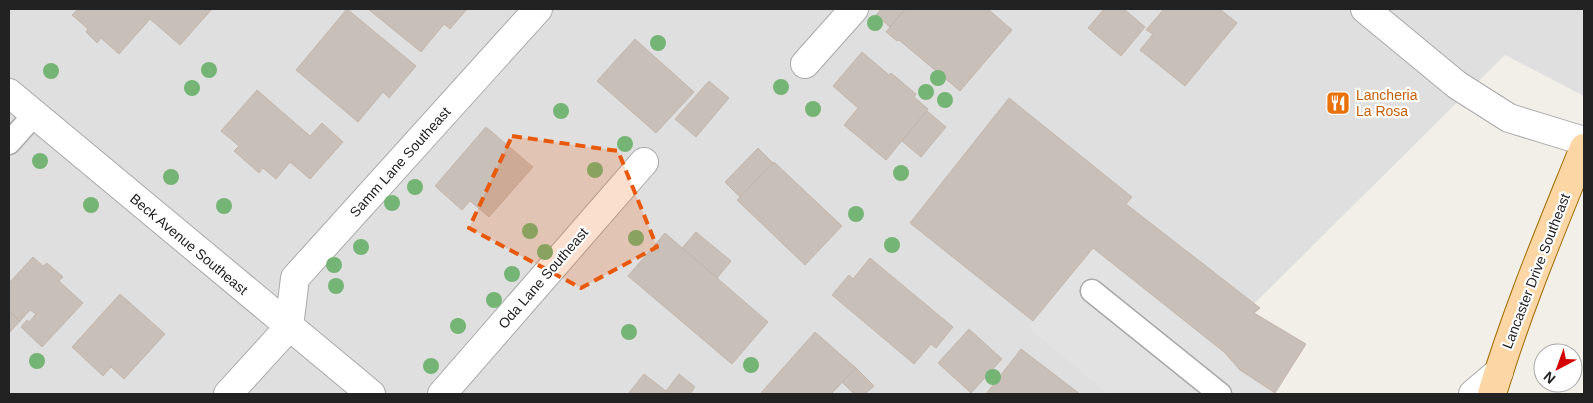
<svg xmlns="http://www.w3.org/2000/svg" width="1593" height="403" font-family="Helvetica,sans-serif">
  <rect width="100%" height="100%" fill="#f2efe9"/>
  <path fill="#e0dfdf" d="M9 9H1584V96L1505 55 1163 394H9Z"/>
  <path fill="#e2e2e2" d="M1093 248 1224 352 1240 370 1277 394H1108L1028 327Z"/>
  <path fill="#c7bfb8" stroke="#c4b6ab" d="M78 9H212L180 45 150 19 119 54 101 38 97 43 86 32 88 29 72 15Z
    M347 9 416 66 389 98 383 92 358 122 296 70Z
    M368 9H467L450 29 444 24 421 52Z
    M881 9H905L890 27 876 15Z
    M905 9H988L1012 30 960 91 899 40 897 41 886 32Z
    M1104 9H1124L1145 27 1121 56 1088 28Z
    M1164 9H1220L1237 23 1185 86 1140 50 1153 34 1146 30Z
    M635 39 694 92 656 133 597 81Z
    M862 52 889 75 891 73 916 94 914 97 928 109 886 160 844 125 858 108 833 86Z
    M709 81 729 98 696 137 675 119Z
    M257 90 310 136 322 123 343 142 310 179 290 162 276 179 263 168 259 173 234 151 239 146 221 131Z
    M1009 98 1132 197 1126 204 1260 308 1254 313 1306 344 1275 393 1240 370 1224 352 1093 248 1033 321 910 223Z
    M927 111 946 127 921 157 902 141Z
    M486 127 533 167 489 217 470 201 462 210 435 186Z
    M758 148 773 163 740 197 725 182Z
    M774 162 842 226 805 265 737 200Z
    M696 232 731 261 717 278 682 248Z
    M665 233 768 322 732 364 628 276Z
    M33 257 43 266 47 263 63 277 59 281 83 303 42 347 21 327 27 320 29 322 36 314 30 310 20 321 9 311V283Z
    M870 258 953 327 936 348 931 344 914 364 832 295 849 275 853 279Z
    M120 294 165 334 124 379 111 367 103 376 72 347Z
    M9 311 20 321 9 333Z
    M969 329 1002 359 971 393 938 363Z
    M815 332 856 368 831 394H760Z
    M1021 349 1080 394H986Z
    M856 368 874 386 865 394H854L842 382Z
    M644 374 666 391 669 394H628Z
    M679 374 695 387 690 394H669L666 391Z"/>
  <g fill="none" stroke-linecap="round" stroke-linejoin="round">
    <g stroke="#a9a9a9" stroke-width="25">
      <path id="lane" d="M9 143 34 115
        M1092 291 1220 394"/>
    </g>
    <g stroke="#a9a9a9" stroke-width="30">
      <path id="street" d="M1365 9 1457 85 1509 118 1584 141
        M805 64 854 9
        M9 93 371 394
        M228 394 289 327 295 278 538 9
        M442 394 644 162
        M1473 394 1499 372"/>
    </g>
    <g stroke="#a06b00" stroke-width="30">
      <path id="primary" d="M1492 394C1517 310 1551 230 1584 148"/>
    </g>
    <use href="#lane" stroke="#fff" stroke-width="22"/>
    <use href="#street" stroke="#fff" stroke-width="28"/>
    <use href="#primary" stroke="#fcd6a4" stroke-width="28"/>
  </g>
  <g fill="#74b475">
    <circle cx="875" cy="23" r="8"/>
    <circle cx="658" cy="43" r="8"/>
    <circle cx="209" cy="70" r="8"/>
    <circle cx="51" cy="71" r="8"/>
    <circle cx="938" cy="78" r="8"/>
    <circle cx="781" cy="87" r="8"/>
    <circle cx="192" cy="88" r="8"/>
    <circle cx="926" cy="92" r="8"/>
    <circle cx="945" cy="100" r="8"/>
    <circle cx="813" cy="109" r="8"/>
    <circle cx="561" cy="111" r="8"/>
    <circle cx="625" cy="144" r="8"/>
    <circle cx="40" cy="161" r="8"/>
    <circle cx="595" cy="170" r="8"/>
    <circle cx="901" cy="173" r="8"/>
    <circle cx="171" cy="177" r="8"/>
    <circle cx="415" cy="187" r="8"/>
    <circle cx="392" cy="203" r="8"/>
    <circle cx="91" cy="205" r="8"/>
    <circle cx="224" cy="206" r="8"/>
    <circle cx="856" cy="214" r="8"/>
    <circle cx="530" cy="231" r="8"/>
    <circle cx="636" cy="238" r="8"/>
    <circle cx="892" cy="245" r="8"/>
    <circle cx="361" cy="247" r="8"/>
    <circle cx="545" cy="252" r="8"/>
    <circle cx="334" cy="265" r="8"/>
    <circle cx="512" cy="274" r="8"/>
    <circle cx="336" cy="286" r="8"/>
    <circle cx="494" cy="300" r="8"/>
    <circle cx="458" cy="326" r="8"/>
    <circle cx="629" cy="332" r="8"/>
    <circle cx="37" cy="361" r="8"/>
    <circle cx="751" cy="365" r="8"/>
    <circle cx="431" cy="366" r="8"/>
    <circle cx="993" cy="377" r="8"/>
  </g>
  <path fill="#e8590c" fill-opacity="0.2" stroke="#e8590c" stroke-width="4" stroke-dasharray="10 6" stroke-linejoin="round" d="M512 136 618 151 657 247 581 288 469 228Z"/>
  <defs>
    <g id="restaurant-square" transform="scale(1.25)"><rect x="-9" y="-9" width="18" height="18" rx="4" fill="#e8710a" stroke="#fff"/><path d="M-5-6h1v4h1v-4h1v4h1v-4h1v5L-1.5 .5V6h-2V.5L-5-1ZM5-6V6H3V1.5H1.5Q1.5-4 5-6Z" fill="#fff"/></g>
  </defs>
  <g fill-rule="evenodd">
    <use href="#restaurant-square" x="1338" y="103"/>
  </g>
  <g text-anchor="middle" stroke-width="4.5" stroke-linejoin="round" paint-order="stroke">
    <g font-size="14" fill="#c56008" stroke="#fff" text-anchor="start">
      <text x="1356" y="100">Lancheria<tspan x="1356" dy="16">La Rosa</tspan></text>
    </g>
    <g font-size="14" fill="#222" stroke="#fff">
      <text transform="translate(400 162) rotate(-48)" y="5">Samm Lane Southeast</text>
      <text transform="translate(189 244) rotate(40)" y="5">Beck Avenue Southeast</text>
      <text transform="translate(1536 271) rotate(-69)" y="5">Lancaster Drive Southeast</text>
      <text transform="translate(543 278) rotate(-49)" y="5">Oda Lane Southeast</text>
    </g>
  </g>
  <rect width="1593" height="403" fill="none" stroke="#222222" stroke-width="20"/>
  <g transform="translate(1558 368) rotate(221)"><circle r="24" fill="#ffffff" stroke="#a7a7a7"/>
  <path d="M0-4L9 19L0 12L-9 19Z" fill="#d40000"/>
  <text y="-8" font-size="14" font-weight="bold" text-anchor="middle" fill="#222222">N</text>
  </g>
</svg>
